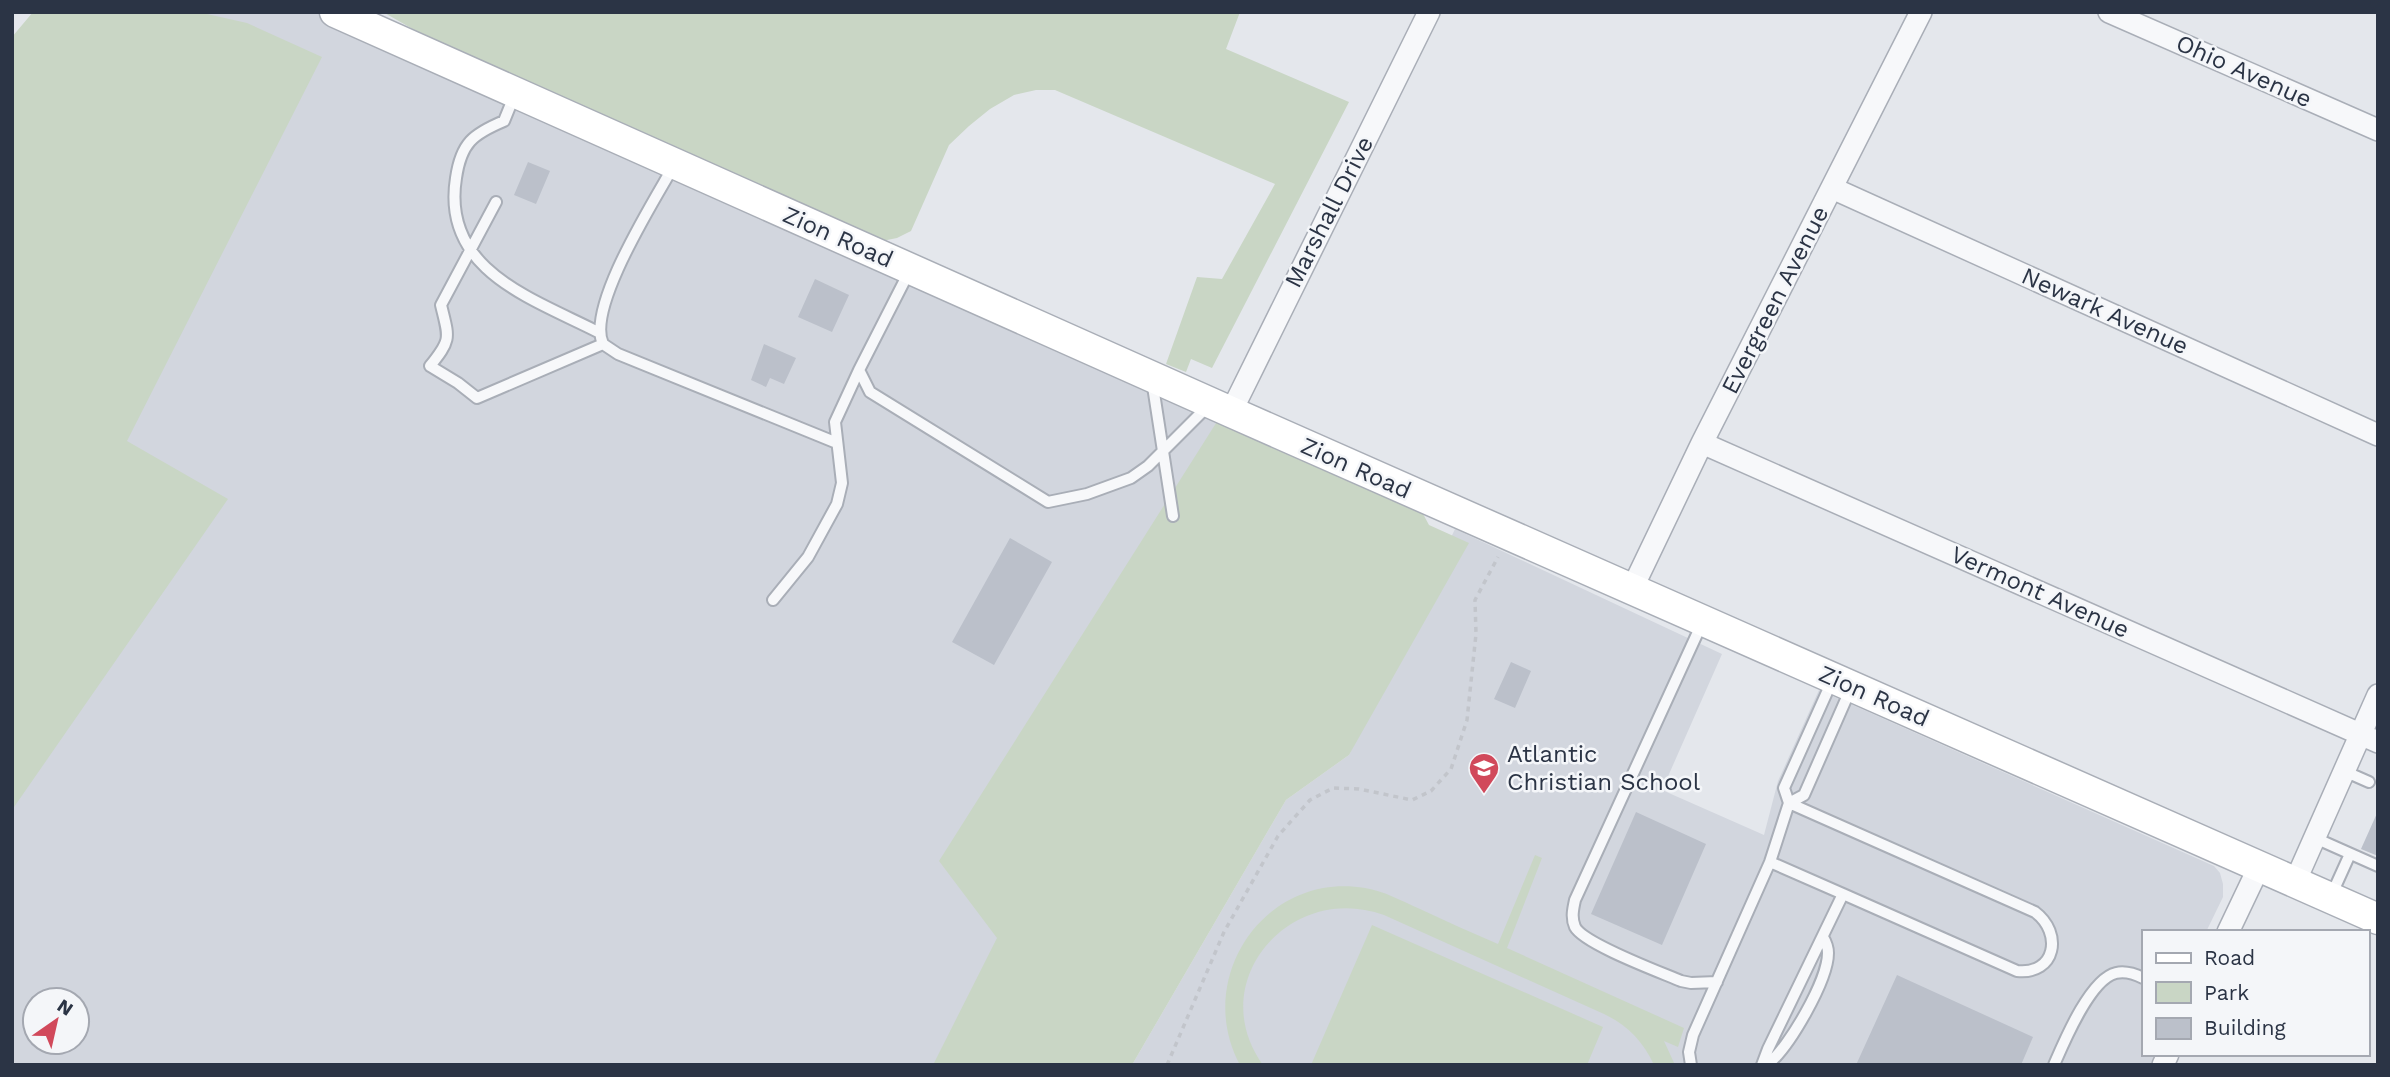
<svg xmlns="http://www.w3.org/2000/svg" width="2390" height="1077" font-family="'Work Sans',sans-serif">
  <rect width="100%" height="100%" fill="#e4e7ec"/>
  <path fill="#d2d6de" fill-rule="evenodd" d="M81 12H331L1284 449 984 1065H12V150ZM35 1000H77V1042H35Z
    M1455 529 1722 654 1662 790 1764 835 1778 781 1819 690 2214 866 2220 873 2223 884V897L2206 932H2143V1054H2155L2150 1065H1132L1286 800 1349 755Z"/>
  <path fill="#c9d6c5" d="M33 12H198L247 23 322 57 127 441 228 499 12 810V37Z
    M383 12H1240L1226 49 1349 102 1212 368 1191 359 1186 372 1166 364 1197 277 1222 279 1275 184 1055 90H1036L1014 95 990 109 969 126 949 145 911 231 897 238 882 241 472 58 418 32Z
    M1218 420 1422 512 1429 525 1469 543 1349 755 1286 800 1132 1065H933L997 938 939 861Z
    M1535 855 1542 858 1507 948 1684 1028 1678 1047 1664 1041 1675 1065H1654C1643 1041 1627 1025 1604 1014L1384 915C1290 881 1203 982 1263 1065H1240C1193 978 1265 871 1365 888 1384 891 1402 901 1420 909 1446 921 1472 933 1498 944Z
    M1372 925 1603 1027 1587 1065H1311Z"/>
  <path fill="#bbc0ca" d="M528 162 550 171 536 204 514 195Z
    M815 279 849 295 832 332 798 317Z
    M764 344 796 358 784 384 770 378 766 387 751 380Z
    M1010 538 1052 562 994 665 952 642Z
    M1511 662 1531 671 1515 708 1494 699Z
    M2378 811V856L2361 849Z
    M1636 812 1706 844 1662 945 1591 914Z
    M1897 975 2033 1037 2021 1065H1856Z"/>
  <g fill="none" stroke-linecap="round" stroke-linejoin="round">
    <g stroke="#a9aeb7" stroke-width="14">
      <path id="lane" d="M515 94 504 121C473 134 461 143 456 178 441 271 534 299 600 333
        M673 167C654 201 586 308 603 344L618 354 837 443
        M496 202 441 305C449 338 452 339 430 366L458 383 477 398 603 344
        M859 370 870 392 1048 502 1087 494 1131 478 1148 466 1209 405
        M1152 380 1173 516
        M773 600 808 557 837 504 842 483 835 422 859 370 910 270
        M1703 621 1575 900C1573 909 1571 918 1575 927 1584 944 1660 972 1681 981L1691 983 1717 982
        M2344 771 2369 782
        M1789 803 2035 912C2063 933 2056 975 2017 971L1843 894
        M1789 803 1804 795 1851 688
        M2315 838 2378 866
        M2331 896 2350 854
        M1691 1065 1689 1052 1693 1035 1770 862 1789 803 1784 788 1832 681
        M1762 1065 1768 1049 1843 894 1770 862
        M1767 1065C1789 1048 1828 980 1828 953 1828 947 1826 942 1823 937
        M2054 1065C2064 1042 2090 979 2116 973 2125 971 2135 974 2143 978"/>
    </g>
    <g stroke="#a9aeb7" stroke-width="24">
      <path id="street" d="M2109 12 2378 130
        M1832 188 2378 435
        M1231 412 1429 12
        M1702 443 2378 742
        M1632 589 1702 443 1921 12
        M2295 882 2378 695
        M2228 932 2259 867
        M2163 1065 2168 1054"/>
    </g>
    <g stroke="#a9aeb7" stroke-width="33">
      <path id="secondary" d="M335 12 1231 412 2378 919"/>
    </g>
    <path stroke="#c2c5cb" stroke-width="3.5" stroke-dasharray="5 5" stroke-linecap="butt" d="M1167 1065 1224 932 1278 836 1310 800 1333 788 1359 789 1412 800 1431 791 1451 769 1467 720 1476 634 1475 600 1498 557"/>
    <use href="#lane" stroke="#f7f8fa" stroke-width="10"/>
    <use href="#street" stroke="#f7f8fa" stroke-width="21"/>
    <use href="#secondary" stroke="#fff" stroke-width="30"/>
  </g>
  <defs>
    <g id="school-pin" transform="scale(1.575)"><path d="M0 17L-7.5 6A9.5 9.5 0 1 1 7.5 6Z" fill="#d1495b" stroke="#f4f6f9"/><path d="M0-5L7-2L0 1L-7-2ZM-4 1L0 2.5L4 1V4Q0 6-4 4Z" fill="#fff"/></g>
  </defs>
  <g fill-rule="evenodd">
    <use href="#school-pin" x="1484" y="768"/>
  </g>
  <g text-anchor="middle" stroke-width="5" stroke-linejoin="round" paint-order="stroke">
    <g font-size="24" fill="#2b3445" stroke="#f4f6f9">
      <text transform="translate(2244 71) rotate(24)" y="8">Ohio Avenue</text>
      <text transform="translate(1329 212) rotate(-63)" y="8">Marshall Drive</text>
      <text transform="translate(838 237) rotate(24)" y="8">Zion Road</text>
      <text transform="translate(1775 300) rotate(-63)" y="8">Evergreen Avenue</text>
      <text transform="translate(2105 311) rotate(24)" y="8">Newark Avenue</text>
      <text transform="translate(1356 468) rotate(24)" y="8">Zion Road</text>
      <text transform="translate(2040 592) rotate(24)" y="8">Vermont Avenue</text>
      <text transform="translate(1874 696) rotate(24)" y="8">Zion Road</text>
    </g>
    <g font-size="24" fill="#2b3445" stroke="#f4f6f9" text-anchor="start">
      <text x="1507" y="762">Atlantic<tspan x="1507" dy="28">Christian School</tspan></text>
    </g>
  </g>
  <rect width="2390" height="1077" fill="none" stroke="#2b3445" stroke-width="28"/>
  <rect x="2142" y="930" width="228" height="126" fill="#f4f6f9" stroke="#a4a8b1" stroke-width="2"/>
  <rect x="2156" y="953" width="35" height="10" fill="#ffffff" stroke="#a4a8b1" stroke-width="2"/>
  <text x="2204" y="965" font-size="21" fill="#2b3445">Road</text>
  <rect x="2156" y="982" width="35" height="21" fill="#c9d6c5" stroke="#a4a8b1" stroke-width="2"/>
  <text x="2204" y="1000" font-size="21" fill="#2b3445">Park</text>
  <rect x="2156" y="1018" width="35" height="21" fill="#bbc0ca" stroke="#a4a8b1" stroke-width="2"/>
  <text x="2204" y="1035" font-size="21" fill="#2b3445">Building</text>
  <g transform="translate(56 1021) rotate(34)"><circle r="33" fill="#f4f6f9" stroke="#a4a8b1" stroke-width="2"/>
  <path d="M0-5L12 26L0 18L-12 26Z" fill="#d1495b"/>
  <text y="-10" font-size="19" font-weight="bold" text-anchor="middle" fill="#2b3445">N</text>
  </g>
</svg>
